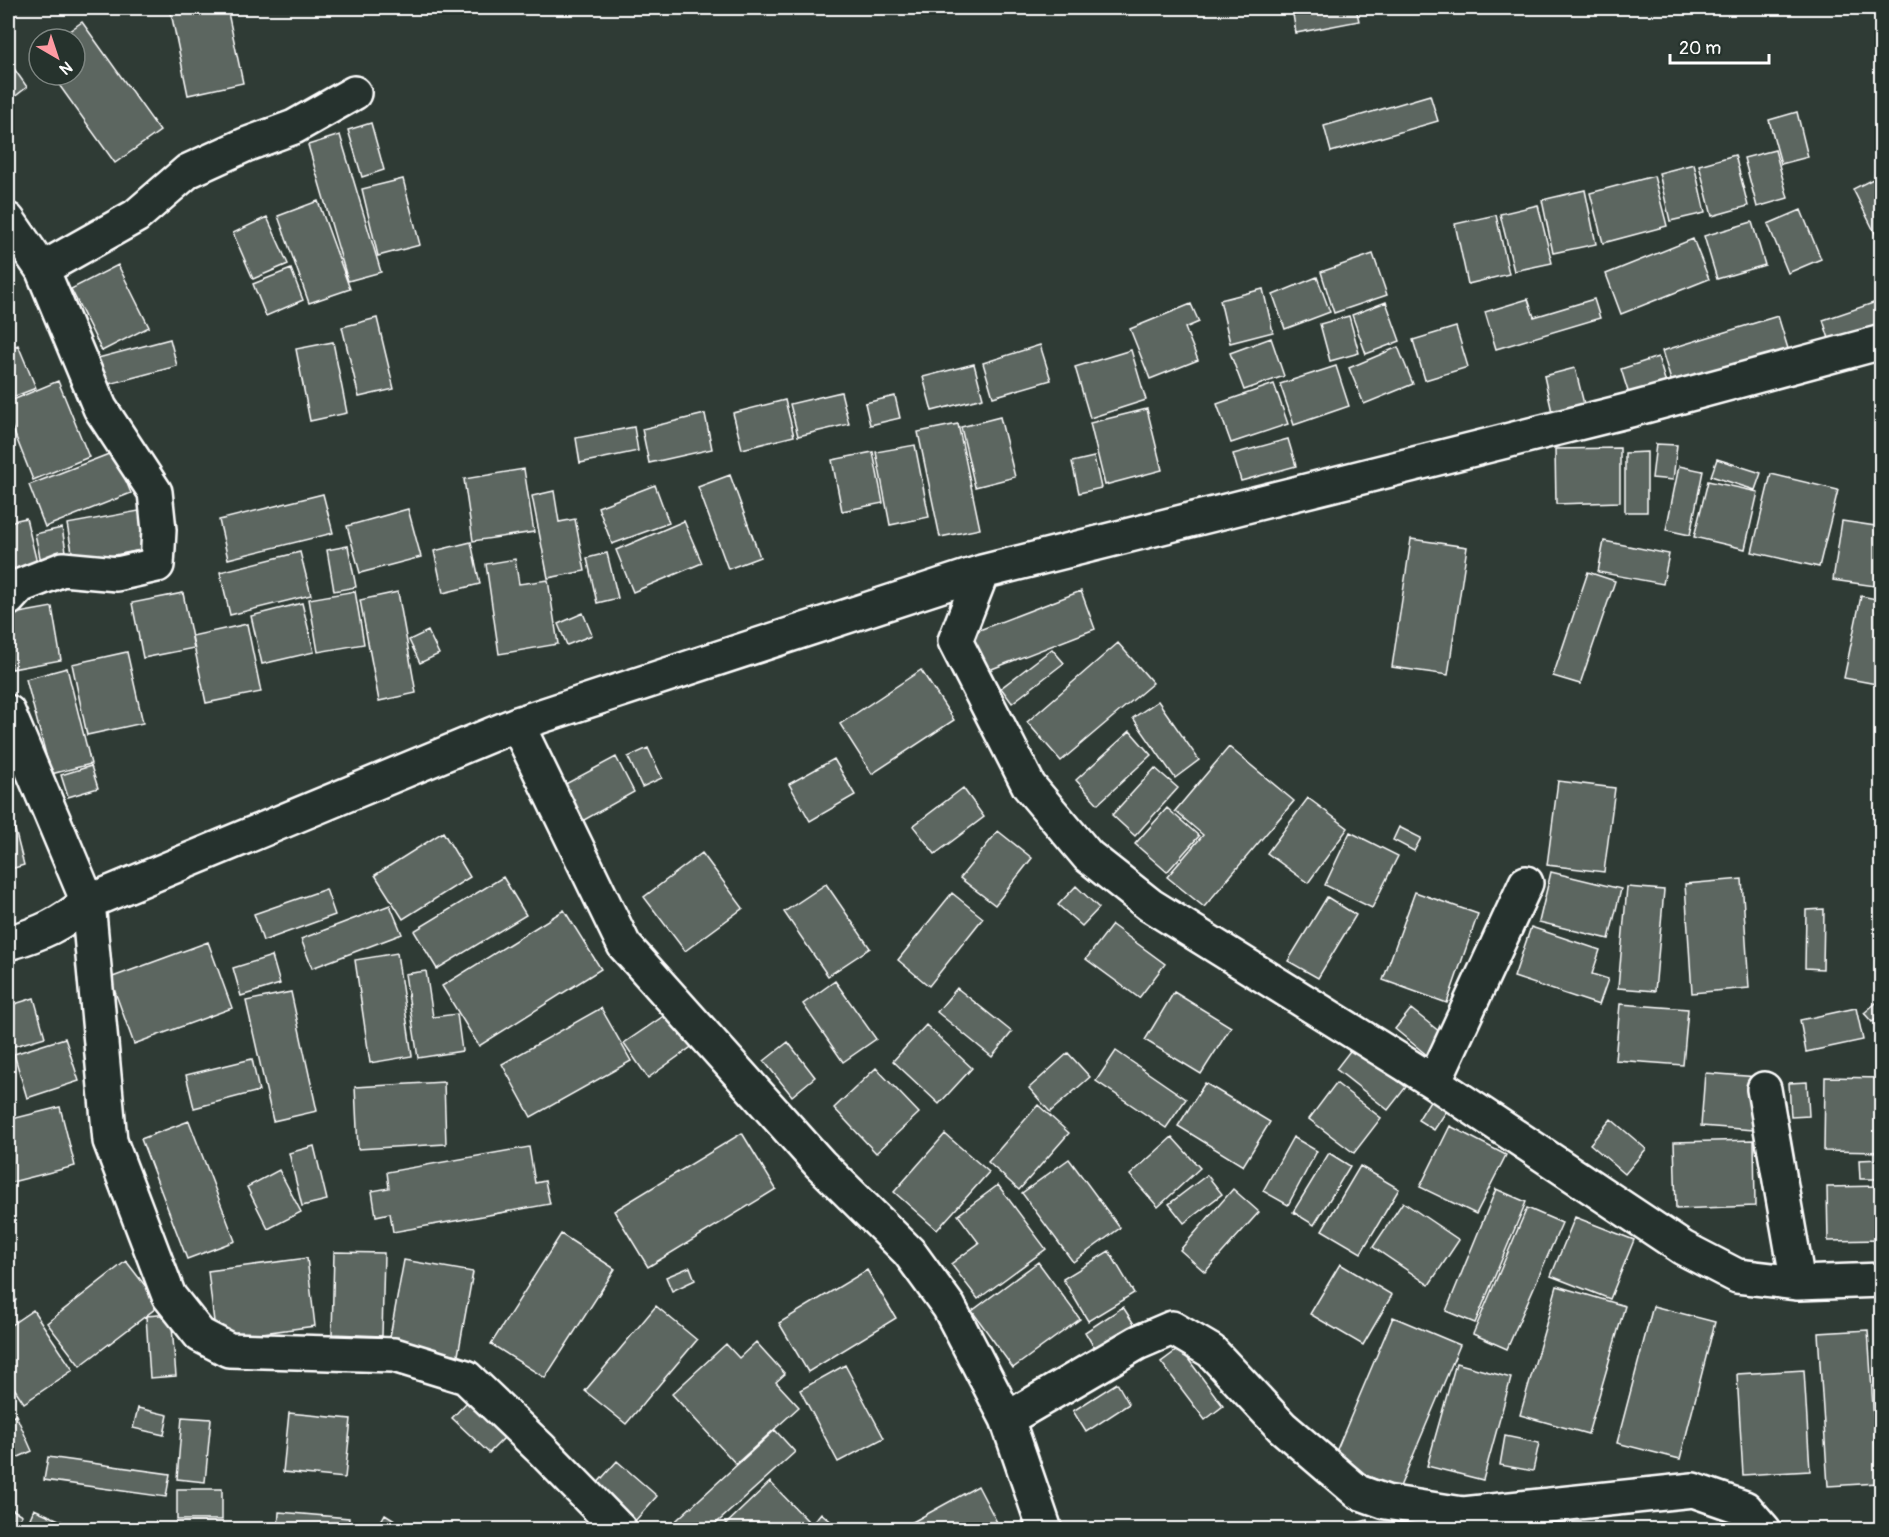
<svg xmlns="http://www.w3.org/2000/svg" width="1889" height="1537" font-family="Pangolin,sans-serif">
  <rect width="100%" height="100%" fill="#2f3b35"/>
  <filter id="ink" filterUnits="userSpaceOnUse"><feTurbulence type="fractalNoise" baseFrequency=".0167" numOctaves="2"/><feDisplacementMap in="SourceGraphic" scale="12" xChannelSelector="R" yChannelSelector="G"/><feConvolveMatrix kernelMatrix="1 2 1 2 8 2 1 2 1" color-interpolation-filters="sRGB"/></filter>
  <g filter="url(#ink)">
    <path fill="#5b6661" stroke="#fff" stroke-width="1.5" d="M8 8H22L8 17Z
      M170 8H227L243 83 188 95Z
      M1292 8H1356L1359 21 1296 33Z
      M82 22 160 131 115 163 52 75H75V39H58Z
      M8 60 27 87 8 102Z
      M1430 95 1438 121 1331 152 1324 126Z
      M1797 112 1808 157 1781 164 1769 120Z
      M371 123 384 170 362 177 348 130Z
      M340 135 381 272 348 281 308 145Z
      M1775 150 1788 198 1757 207 1744 158Z
      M1735 155 1748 206 1712 216 1699 165Z
      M1694 164 1705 213 1670 221 1659 173Z
      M1654 176 1667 226 1603 243 1590 193Z
      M1877 177 1882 186V234L1877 237 1853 189Z
      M403 179 420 245 378 256 362 189Z
      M1585 190 1596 244 1553 253 1542 200Z
      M318 201 350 289 309 303 278 216Z
      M1538 205 1552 263 1514 271 1500 214Z
      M1801 210 1821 259 1788 273 1768 224Z
      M1496 215 1509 274 1468 284 1455 224Z
      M267 217 288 264 253 279 233 233Z
      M1752 222 1765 265 1717 279 1704 236Z
      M1693 239 1709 279 1621 314 1606 274Z
      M1373 254 1387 295 1334 313 1321 272Z
      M118 265 149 327 102 351 71 289Z
      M291 269 303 300 266 316 253 284Z
      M1317 277 1330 312 1285 329 1273 295Z
      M1263 289 1273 332 1230 343 1220 300Z
      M1528 299 1534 317 1594 299 1600 318 1496 349 1485 312Z
      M1882 300V334L1833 351 1823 320Z
      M1386 302 1400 341 1366 354 1352 315Z
      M1191 304 1199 322 1185 328 1198 360 1150 379 1130 329Z
      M1349 316 1359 353 1330 361 1320 324Z
      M1778 316 1789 352 1673 387 1662 351Z
      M377 318 394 389 359 397 342 327Z
      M1456 327 1468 367 1425 380 1413 340Z
      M1271 338 1284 376 1244 390 1230 353Z
      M170 339 177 366 105 385 98 358Z
      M333 342 347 413 310 421 296 349Z
      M18 345 36 388 8 399V349Z
      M1040 345 1051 380 993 397 983 363Z
      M1398 347 1413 384 1364 404 1349 368Z
      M1131 350 1146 400 1090 418 1075 367Z
      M1658 357 1668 390 1631 401 1621 369Z
      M974 364 983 398 932 411 923 377Z
      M1336 366 1349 406 1294 425 1280 384Z
      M1575 368 1584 404 1552 412 1544 376Z
      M58 381 89 457 33 480 8 417V402Z
      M1274 384 1288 424 1231 443 1217 404Z
      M841 392 849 424 798 436 790 404Z
      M895 396 900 418 870 425 865 403Z
      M785 400 794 436 742 449 733 413Z
      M1147 409 1162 470 1105 485 1090 423Z
      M705 414 712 449 649 463 642 429Z
      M1000 417 1015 477 975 487 961 427Z
      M958 424 980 529 940 537 918 432Z
      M634 427 638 451 580 463 576 438Z
      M1288 439 1296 466 1241 481 1233 454Z
      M1656 444 1677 445 1673 480 1652 478Z
      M915 445 929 517 890 525 876 452Z
      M1620 448V502L1556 504 1555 449Z
      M114 452 131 493 45 527 29 485Z
      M873 452 883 503 842 511 832 460Z
      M1647 452V512H1625V453Z
      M1094 457 1101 488 1079 493 1072 462Z
      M1717 459 1761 473 1755 490 1711 476Z
      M1679 466 1703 471 1690 535 1666 530Z
      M524 469 534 532 473 541 464 479Z
      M1771 474 1838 490 1819 567 1752 552Z
      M730 475 760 557 728 569 698 487Z
      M1708 481 1758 492 1745 549 1694 537Z
      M655 485 669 523 612 544 598 507Z
      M554 491 559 522 575 519 585 571 548 578 532 496Z
      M323 494 333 533 228 559 219 520Z
      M408 509 421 557 360 573 347 526Z
      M144 510 151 548 74 563 67 524Z
      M26 518 38 567 11 574 8 558V522Z
      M684 521 702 563 633 592 616 550Z
      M1842 521 1882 527V587L1833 580Z
      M62 528 67 557 41 562 35 534Z
      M1411 539 1467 547 1448 675 1392 667Z
      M1604 541 1669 554 1663 584 1598 572Z
      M471 542 480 584 443 593 434 551Z
      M348 546 356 587 334 591 327 550Z
      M300 552 311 595 230 615 220 572Z
      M607 553 618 598 597 603 587 558Z
      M515 559 519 584 548 580 558 644 499 654 486 564Z
      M1588 572 1615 581 1580 684 1553 676Z
      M355 591 364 644 318 652 309 599Z
      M1081 591 1095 629 984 672 969 634Z
      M398 592 416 693 379 701 360 600Z
      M183 593 194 648 143 658 132 603Z
      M1861 596 1882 600V685L1844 678Z
      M302 603 314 652 262 664 251 616Z
      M52 607 61 660 12 669 8 645V615Z
      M583 613 592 635 567 645 558 624Z
      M247 624 261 692 206 703 192 636Z
      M428 631 439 654 420 663 409 640Z
      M1118 643 1153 683 1061 761 1027 722Z
      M1052 649 1064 663 1012 703 1001 688Z
      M127 652 143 723 87 735 72 664Z
      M67 668 91 764 51 774 26 679Z
      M921 670 954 720 872 774 840 724Z
      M1158 701 1199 760 1175 778 1133 718Z
      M1130 731 1151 755 1098 804 1076 780Z
      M1229 747 1294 801 1204 907 1167 877 1203 835 1175 811Z
      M648 748 662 778 642 787 628 757Z
      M616 757 634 792 577 824 558 788Z
      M834 759 855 795 810 821 789 784Z
      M91 766 98 788 68 797 61 775Z
      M1155 768 1178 788 1135 836 1112 815Z
      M1558 781 1615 788 1604 872 1547 865Z
      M963 788 984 817 935 854 913 826Z
      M1308 798 1348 828 1308 883 1267 853Z
      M8 802 24 865 8 870Z
      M1167 808 1199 836 1167 872 1135 844Z
      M1399 827 1421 838 1414 851 1393 840Z
      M998 831 1032 858 995 905 960 878Z
      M443 832 470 877 403 919 375 875Z
      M1350 832 1398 856 1372 908 1325 885Z
      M702 853 743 908 685 951 644 897Z
      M1551 872 1621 889 1609 939 1539 922Z
      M503 877 526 915 437 969 414 931Z
      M1742 879 1749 988 1692 993 1685 884Z
      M826 884 870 948 828 976 784 912Z
      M1076 886 1099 908 1082 926 1058 905Z
      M1627 887 1664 890 1655 991 1618 988Z
      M326 889 335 915 263 941 254 914Z
      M1415 892 1478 914 1447 1003 1383 980Z
      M952 893 983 918 929 986 898 960Z
      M1327 897 1356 915 1318 978 1288 961Z
      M390 905 402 934 312 968 301 939Z
      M1824 909 1823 969 1805 968 1806 910Z
      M564 910 601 969 479 1046 442 986Z
      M1112 925 1165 964 1139 998 1086 959Z
      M1531 927 1600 950 1592 974 1608 979 1599 1005 1514 977Z
      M208 942 232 1008 134 1044 110 978Z
      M397 953 412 1056 370 1063 355 960Z
      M272 956 280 984 241 996 233 968Z
      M426 971 433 1017 457 1014 462 1051 418 1058 405 974Z
      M835 981 876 1039 843 1062 803 1004Z
      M957 988 1012 1032 992 1057 937 1012Z
      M291 992 317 1111 273 1121 246 1001Z
      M1174 992 1231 1027 1201 1074 1145 1040Z
      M34 998 45 1037 8 1048V1006Z
      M1882 998V1015L1872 1022 1864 1013Z
      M1620 1004 1688 1009 1683 1065 1615 1060Z
      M601 1008 631 1061 531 1117 502 1064Z
      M1856 1008 1863 1040 1806 1052 1800 1020Z
      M1411 1009 1445 1036 1428 1056 1395 1029Z
      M671 1011 694 1045 648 1078 624 1043Z
      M926 1025 972 1068 939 1104 893 1061Z
      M65 1038 79 1081 27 1098 14 1054Z
      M788 1042 815 1077 792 1096 764 1061Z
      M1353 1047 1406 1087 1388 1110 1336 1069Z
      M1116 1051 1186 1099 1166 1128 1096 1081Z
      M1068 1053 1090 1077 1050 1112 1029 1088Z
      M252 1059 259 1091 194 1108 186 1075Z
      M876 1068 919 1113 876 1153 834 1108Z
      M1705 1073 1759 1077 1754 1130 1701 1126Z
      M1825 1077 1882 1078V1152L1824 1151Z
      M444 1082 446 1144 358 1149 355 1087Z
      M1807 1082 1809 1116 1791 1117 1789 1083Z
      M1205 1083 1270 1122 1243 1166 1178 1126Z
      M1336 1083 1381 1118 1354 1153 1309 1119Z
      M1431 1099 1448 1109 1434 1130 1418 1120Z
      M1038 1105 1069 1133 1019 1190 988 1162Z
      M60 1107 75 1166 8 1183V1120Z
      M1611 1119 1646 1149 1625 1174 1590 1144Z
      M189 1121 235 1241 187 1259 141 1139Z
      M1450 1126 1506 1155 1476 1214 1420 1187Z
      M742 1133 776 1189 648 1267 614 1211Z
      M945 1134 989 1172 937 1230 894 1192Z
      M1172 1137 1200 1168 1158 1207 1130 1175Z
      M1293 1137 1317 1151 1288 1205 1263 1191Z
      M1754 1140 1755 1206 1676 1209 1674 1142Z
      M314 1146 327 1200 302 1206 289 1153Z
      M529 1147 535 1183 545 1181 550 1204 393 1232 390 1213 376 1216 372 1191 389 1188 387 1172Z
      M1329 1153 1350 1166 1314 1225 1293 1212Z
      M1069 1159 1120 1228 1073 1262 1022 1193Z
      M1882 1159V1179H1860L1859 1160Z
      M1360 1166 1399 1189 1361 1253 1322 1230Z
      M279 1170 301 1212 268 1229 247 1187Z
      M1207 1175 1222 1194 1184 1223 1169 1204Z
      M998 1185 1046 1249 978 1299 951 1264 979 1243 958 1215Z
      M1882 1186V1240L1828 1241 1827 1187Z
      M1233 1189 1259 1212 1205 1272 1180 1250Z
      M1496 1189 1526 1202 1475 1323 1446 1311Z
      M1403 1202 1459 1240 1429 1285 1373 1247Z
      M1527 1208 1562 1223 1507 1349 1473 1334Z
      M1575 1217 1634 1240 1610 1299 1551 1276Z
      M561 1234 615 1269 545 1378 491 1344Z
      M1109 1251 1134 1293 1088 1321 1063 1279Z
      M334 1252 384 1253 382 1336 332 1334Z
      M307 1258 315 1326 216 1339 208 1271Z
      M404 1260 473 1272 458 1355 389 1342Z
      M126 1261 160 1305 80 1366 47 1323Z
      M1038 1262 1080 1319 1013 1368 972 1311Z
      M1340 1264 1392 1295 1363 1345 1310 1314Z
      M690 1267 695 1280 672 1291 666 1277Z
      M867 1270 896 1318 808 1372 779 1323Z
      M8 1284 16 1300 8 1304Z
      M1557 1286 1625 1306 1588 1434 1520 1415Z
      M656 1306 697 1340 626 1424 585 1391Z
      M1653 1306 1715 1322 1680 1459 1617 1443Z
      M1123 1307 1134 1324 1095 1349 1085 1332Z
      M33 1310 73 1370 24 1403 8 1379V1327Z
      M171 1314 176 1376 150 1378 146 1316Z
      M1393 1317 1460 1345 1399 1489 1332 1461Z
      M1868 1330 1878 1483 1828 1486 1818 1333Z
      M756 1342 785 1374 776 1382 799 1407 736 1464 672 1394 726 1344 739 1358Z
      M1180 1348 1223 1406 1205 1420 1161 1362Z
      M1456 1363 1511 1378 1483 1480 1427 1466Z
      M845 1365 884 1438 838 1462 800 1390Z
      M1804 1370 1810 1471 1743 1475 1737 1374Z
      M1117 1383 1129 1404 1086 1432 1073 1411Z
      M468 1401 505 1437 489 1453 452 1418Z
      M138 1408 168 1415 164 1435 133 1428Z
      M289 1413 351 1419 345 1478 283 1472Z
      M16 1415 32 1451 12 1460 8 1448V1419Z
      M182 1417 211 1419 205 1482 177 1479Z
      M775 1430 795 1452 709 1530H670L668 1528Z
      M1505 1436 1539 1443 1533 1471 1500 1465Z
      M48 1457 170 1474 166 1497 44 1480Z
      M617 1461 657 1496 635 1521 595 1486Z
      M770 1482 809 1522 800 1530H720Z
      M978 1486 1001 1530H898Z
      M177 1489H222V1520H177Z
      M8 1507 22 1515 13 1530H8Z
      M34 1509 70 1525 68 1530H25Z
      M279 1512 349 1518 348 1530H278Z
      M821 1513 841 1530H807Z
      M385 1514 411 1530H376Z
      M1367 1520 1369 1530H1333Z"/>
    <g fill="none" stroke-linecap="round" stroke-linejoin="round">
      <g stroke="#fff" stroke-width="38">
        <path id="street" d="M8 220 42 269 100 408 155 492 159 530 157 565 117 574 63 569 20 586 8 599
          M42 269 136 216 188 171 245 145 294 127 354 93
          M982 572 955 641 1029 786 1088 856 1150 905 1434 1082 1683 1248 1737 1276 1798 1283 1882 1280
          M8 712 88 902 110 1141 169 1296 200 1335 229 1350 394 1355 466 1377 541 1449 620 1530
          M517 724 624 945 820 1164 909 1252 949 1307 1007 1419 1045 1530
          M8 943C42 933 60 925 88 902L517 724 982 572 1630 410 1882 342
          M1434 1082 1526 883
          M1764 1089 1798 1283
          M1007 1419 1137 1343 1172 1328 1211 1351 1282 1427 1358 1492 1386 1502 1463 1514 1693 1490 1745 1508 1764 1530"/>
      </g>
      <use href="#street" stroke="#26332d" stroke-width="33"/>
    </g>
  </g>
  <rect width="1889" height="1537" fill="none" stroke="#26332d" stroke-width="30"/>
  <rect x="15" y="15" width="1859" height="1507" fill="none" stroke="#fff" stroke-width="2" filter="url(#ink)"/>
  <g transform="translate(57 57) rotate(141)"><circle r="28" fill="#26332d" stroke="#7d8581" stroke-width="1.5"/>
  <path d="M0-4.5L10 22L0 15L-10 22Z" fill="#ff9aa2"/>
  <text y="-9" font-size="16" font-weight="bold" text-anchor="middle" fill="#ffffff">N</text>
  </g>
  <path d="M1670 54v9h99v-9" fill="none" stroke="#ffffff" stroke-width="3"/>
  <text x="1679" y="54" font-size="18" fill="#ffffff" stroke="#26332d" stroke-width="4.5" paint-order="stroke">20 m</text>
</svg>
